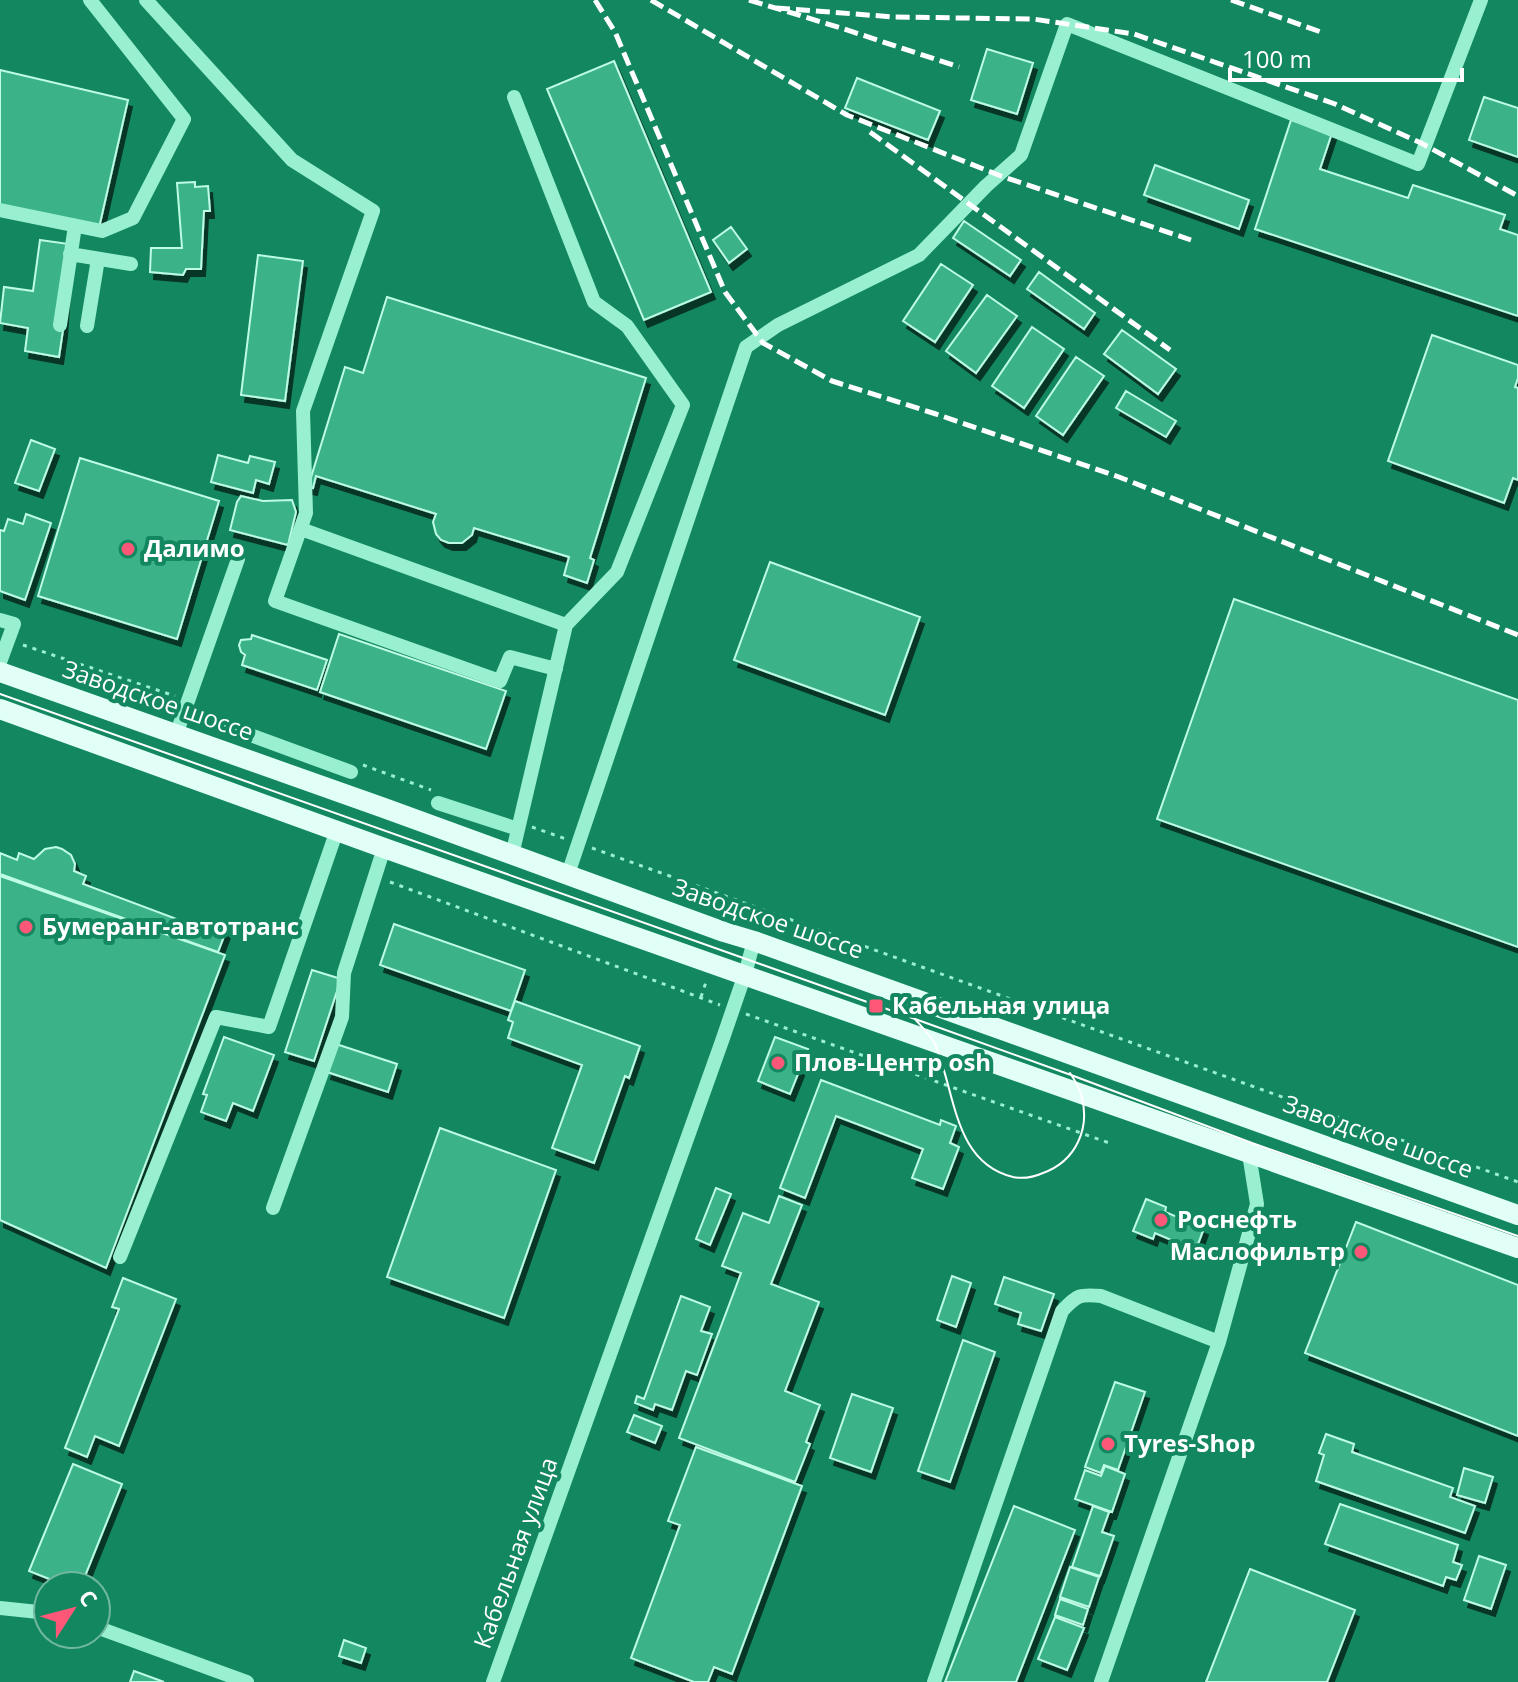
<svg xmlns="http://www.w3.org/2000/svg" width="1518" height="1682" font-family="'Open Sans',sans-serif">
  <defs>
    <filter id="shadow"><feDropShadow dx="4" dy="7" stdDeviation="0" flood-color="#0009"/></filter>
  </defs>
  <rect width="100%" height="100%" fill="#138860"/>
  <path fill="#3bb288" stroke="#befce6" stroke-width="2" filter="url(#shadow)" d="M987 49 1033 63 1017 114 971 100Z
    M614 61 711 292 644 320 547 89Z
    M0 70 128 100 99 228 0 205Z
    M857 78 940 111 928 140 845 108Z
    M1484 97 1518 108V157L1469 140Z
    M1291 120 1332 133 1320 169 1408 198 1413 185 1505 215 1500 229 1518 235V316L1255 229Z
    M1155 165 1249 200 1239 229 1144 195Z
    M195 182V187L208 186 210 211H204L201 269H186L183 275 150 272 151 248H182L177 183Z
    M964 221 1021 260 1010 276 953 238Z
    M731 227 747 249 729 263 713 240Z
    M40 240 69 244 63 330 59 357 25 351 28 328 0 323 4 287 33 291Z
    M258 255 303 261 285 401 241 395Z
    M941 264 973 285 935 342 903 321Z
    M1039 272 1095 313 1084 329 1027 289Z
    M987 295 1017 316 976 373 946 351Z
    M387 297 646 378 590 558 594 560 587 583 564 575 569 557 474 528 472 535 462 543H449L441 540 436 534 433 522 436 514 316 476 313 488 308 487 345 367 363 373Z
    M1032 327 1064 349 1024 408 992 386Z
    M1122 330 1176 369 1158 394 1104 354Z
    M1432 335 1518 365V378L1515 387 1518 388V480L1513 478 1504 503 1388 461Z
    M1076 357 1104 376 1063 435 1036 416Z
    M1126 391 1176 421 1166 437 1116 408Z
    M31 440 55 449 39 491 15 483Z
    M218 455 248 463 250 456 275 462 269 484 256 480 253 493 211 482Z
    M80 458 219 501 177 639 38 596Z
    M241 496 263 501 292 500 296 512 288 545 230 530 237 502Z
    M26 514 51 523 25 600 0 591V530L4 531 8 519 23 524Z
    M770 562 920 617 885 715 734 660Z
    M1234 599 1518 700V947L1157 819Z
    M339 634 506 691 486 749 320 692Z
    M252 635 327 660 317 690 242 665 245 655 241 652 239 645 241 640 251 639Z
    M56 847 62 849 71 855 75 864 74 871 86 876 83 884 203 929 205 923 226 931 218 952 0 874V853L17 860 19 853 34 859 45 849Z
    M0 876 225 955 106 1268 0 1220Z
    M394 924 525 970 511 1011 380 965Z
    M312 970 341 979 314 1061 285 1052Z
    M515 1001 640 1046 629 1078 625 1076 594 1163 552 1148 582 1065 508 1038 513 1022 508 1020Z
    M224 1037 274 1055 253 1111 233 1103 226 1121 201 1112 207 1095 203 1094Z
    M775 1037 808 1049 790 1094 758 1081Z
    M336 1044 397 1064 388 1092 327 1072Z
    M821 1080 940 1125 941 1120 956 1126 950 1143 959 1147 943 1189 912 1178 923 1149 836 1116 805 1198 780 1188Z
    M440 1128 556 1170 504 1318 387 1277Z
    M716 1188 731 1194 710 1245 696 1239Z
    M779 1196 802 1205 771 1284 819 1302 785 1391 820 1405 806 1442 810 1444 795 1482 679 1438 741 1273 722 1266 743 1213 769 1223Z
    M1146 1199 1166 1207 1165 1212 1204 1228 1194 1255 1172 1247 1174 1241 1155 1233 1153 1239 1133 1231Z
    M1356 1222 1518 1285V1436L1305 1353Z
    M952 1276 971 1283 956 1327 937 1320Z
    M1004 1277 1054 1294 1041 1331 1018 1324 1021 1313 995 1304Z
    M123 1278 176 1299 119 1446 95 1436 87 1457 65 1448 119 1309 112 1307Z
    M681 1296 710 1307 701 1331 712 1334 697 1375 686 1371 672 1410 655 1404 653 1410 635 1403 637 1396 644 1399Z
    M963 1340 995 1352 950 1482 918 1471Z
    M1115 1382 1145 1392 1118 1470 1104 1465 1101 1473 1085 1467Z
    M852 1394 893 1408 871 1472 830 1458Z
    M634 1415 662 1426 655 1443 627 1432Z
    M1326 1434 1354 1444 1352 1452 1453 1488 1450 1497 1475 1506 1465 1533 1316 1481 1324 1455 1319 1453Z
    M696 1447 802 1486 732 1674 714 1667 708 1682H694L631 1658 680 1525 668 1521Z
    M73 1464 122 1484 81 1586H67L29 1571Z
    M1105 1466 1125 1474 1112 1512 1075 1499 1085 1470 1101 1476Z
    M1464 1468 1493 1477 1485 1503 1457 1495Z
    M1340 1504 1458 1545 1453 1562 1462 1565 1456 1580 1446 1577 1443 1586 1325 1544Z
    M1014 1506 1075 1530 1016 1682H945Z
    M1093 1506 1109 1512 1102 1532 1114 1536 1100 1576 1072 1567Z
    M1479 1556 1506 1565 1491 1609 1464 1600Z
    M1070 1567 1099 1577 1089 1607 1060 1597Z
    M1250 1569 1355 1610 1327 1682H1206Z
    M1060 1599 1088 1609 1083 1625 1055 1615Z
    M1055 1617 1084 1628 1067 1670 1038 1659Z
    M344 1640 366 1648 361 1663 339 1656Z
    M134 1671 164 1682H130Z"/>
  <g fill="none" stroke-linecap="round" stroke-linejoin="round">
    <path stroke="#98f0d0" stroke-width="3" stroke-dasharray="4 6" stroke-linecap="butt" d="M23 645 175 696
      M363 765 431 790
      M532 827 566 839
      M592 848 1518 1182
      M390 882 720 1005
      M729 916 734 900
      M701 997 707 979
      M746 1014 1112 1144"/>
    <path stroke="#98f0d0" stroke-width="14" d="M146 0 292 160 373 211 303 411 306 513 275 601 500 681 510 657 556 669
      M514 97 594 302 627 326 683 405 617 572 566 625
      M0 210 102 231 133 218 184 119 90 0
      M70 254 131 264
      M60 325 75 226
      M87 326 98 259
      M301 529 566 625 512 855
      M0 620 14 624 0 662
      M185 711 351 772
      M176 735 238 559
      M438 803 518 829
      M568 874 746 347 778 325 919 255 986 186 1021 155 1067 24 1418 164 1481 0
      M273 1208 342 1017 344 973 384 848
      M120 1257 216 1017 269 1027 337 830
      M0 1608 48 1613
      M96 1627 247 1682
      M493 1682 722 1041 745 974 754 941
      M934 1682 1062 1311C1077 1295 1079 1294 1101 1296L1219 1342
      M1101 1682 1219 1342 1257 1204 1249 1154"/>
    <path stroke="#e1fff6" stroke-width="20" d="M0 672 384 808 724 932 754 941 1518 1215
      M0 709 384 848 1518 1248"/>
    <path stroke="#fff" stroke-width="2" d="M0 694 915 1019 1071 1075 1252 1143 1518 1236
      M915 1019C921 1026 929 1034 934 1042 956 1090 952 1162 1013 1177 1023 1179 1034 1177 1043 1173 1076 1161 1091 1128 1081 1094 1079 1087 1074 1079 1070 1073"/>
    <path stroke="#fff" stroke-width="5" stroke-dasharray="14 6" stroke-linecap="butt" d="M595 0 615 32 725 292 763 343 832 381 936 414 1119 477 1518 635
      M651 0 847 115 1001 176 1191 240
      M749 0 841 28 959 67
      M1231 0 1321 32
      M776 8 894 17 1033 19 1134 34 1335 104 1421 143 1518 196
      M870 132 1170 350"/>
  </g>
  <g fill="#ff5778" stroke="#138860" stroke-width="3">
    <circle cx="128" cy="549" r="8"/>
    <circle cx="26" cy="927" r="8"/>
    <rect x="868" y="998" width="16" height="16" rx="4"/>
    <circle cx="778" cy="1063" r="8"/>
    <circle cx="1161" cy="1220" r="8"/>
    <circle cx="1361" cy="1252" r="8"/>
    <circle cx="1108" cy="1444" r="8"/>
  </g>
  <g text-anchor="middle" stroke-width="8" stroke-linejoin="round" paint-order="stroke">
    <g font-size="24" font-weight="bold" fill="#fff" stroke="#138860" text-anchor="start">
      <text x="144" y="557">Далимо</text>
      <text x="42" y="935">Бумеранг-автотранс</text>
      <text x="892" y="1014">Кабельная улица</text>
      <text x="794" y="1071">Плов-Центр osh</text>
      <text x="1177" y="1228">Роснефть</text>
      <text x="1345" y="1260" text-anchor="end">Маслофильтр</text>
      <text x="1124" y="1452">Tyres-Shop</text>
    </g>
    <g font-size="24" fill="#fff" stroke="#138860">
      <text transform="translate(158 701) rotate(19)" y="8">Заводское шоссе</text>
      <text transform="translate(768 919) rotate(19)" y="8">Заводское шоссе</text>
      <text transform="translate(1378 1137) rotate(20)" y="8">Заводское шоссе</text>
      <text transform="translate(516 1553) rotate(-70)" y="8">Кабельная улица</text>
    </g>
  </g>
  <g transform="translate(72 1610) rotate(54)"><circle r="38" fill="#138860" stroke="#71b8a0" stroke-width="2"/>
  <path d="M0-6L14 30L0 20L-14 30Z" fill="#ff5778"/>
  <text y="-12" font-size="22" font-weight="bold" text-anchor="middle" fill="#ffffff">С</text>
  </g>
  <path d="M1230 68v12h232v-12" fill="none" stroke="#ffffff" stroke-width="4"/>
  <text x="1242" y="68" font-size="24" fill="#ffffff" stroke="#138860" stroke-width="6" paint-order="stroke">100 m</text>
</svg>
